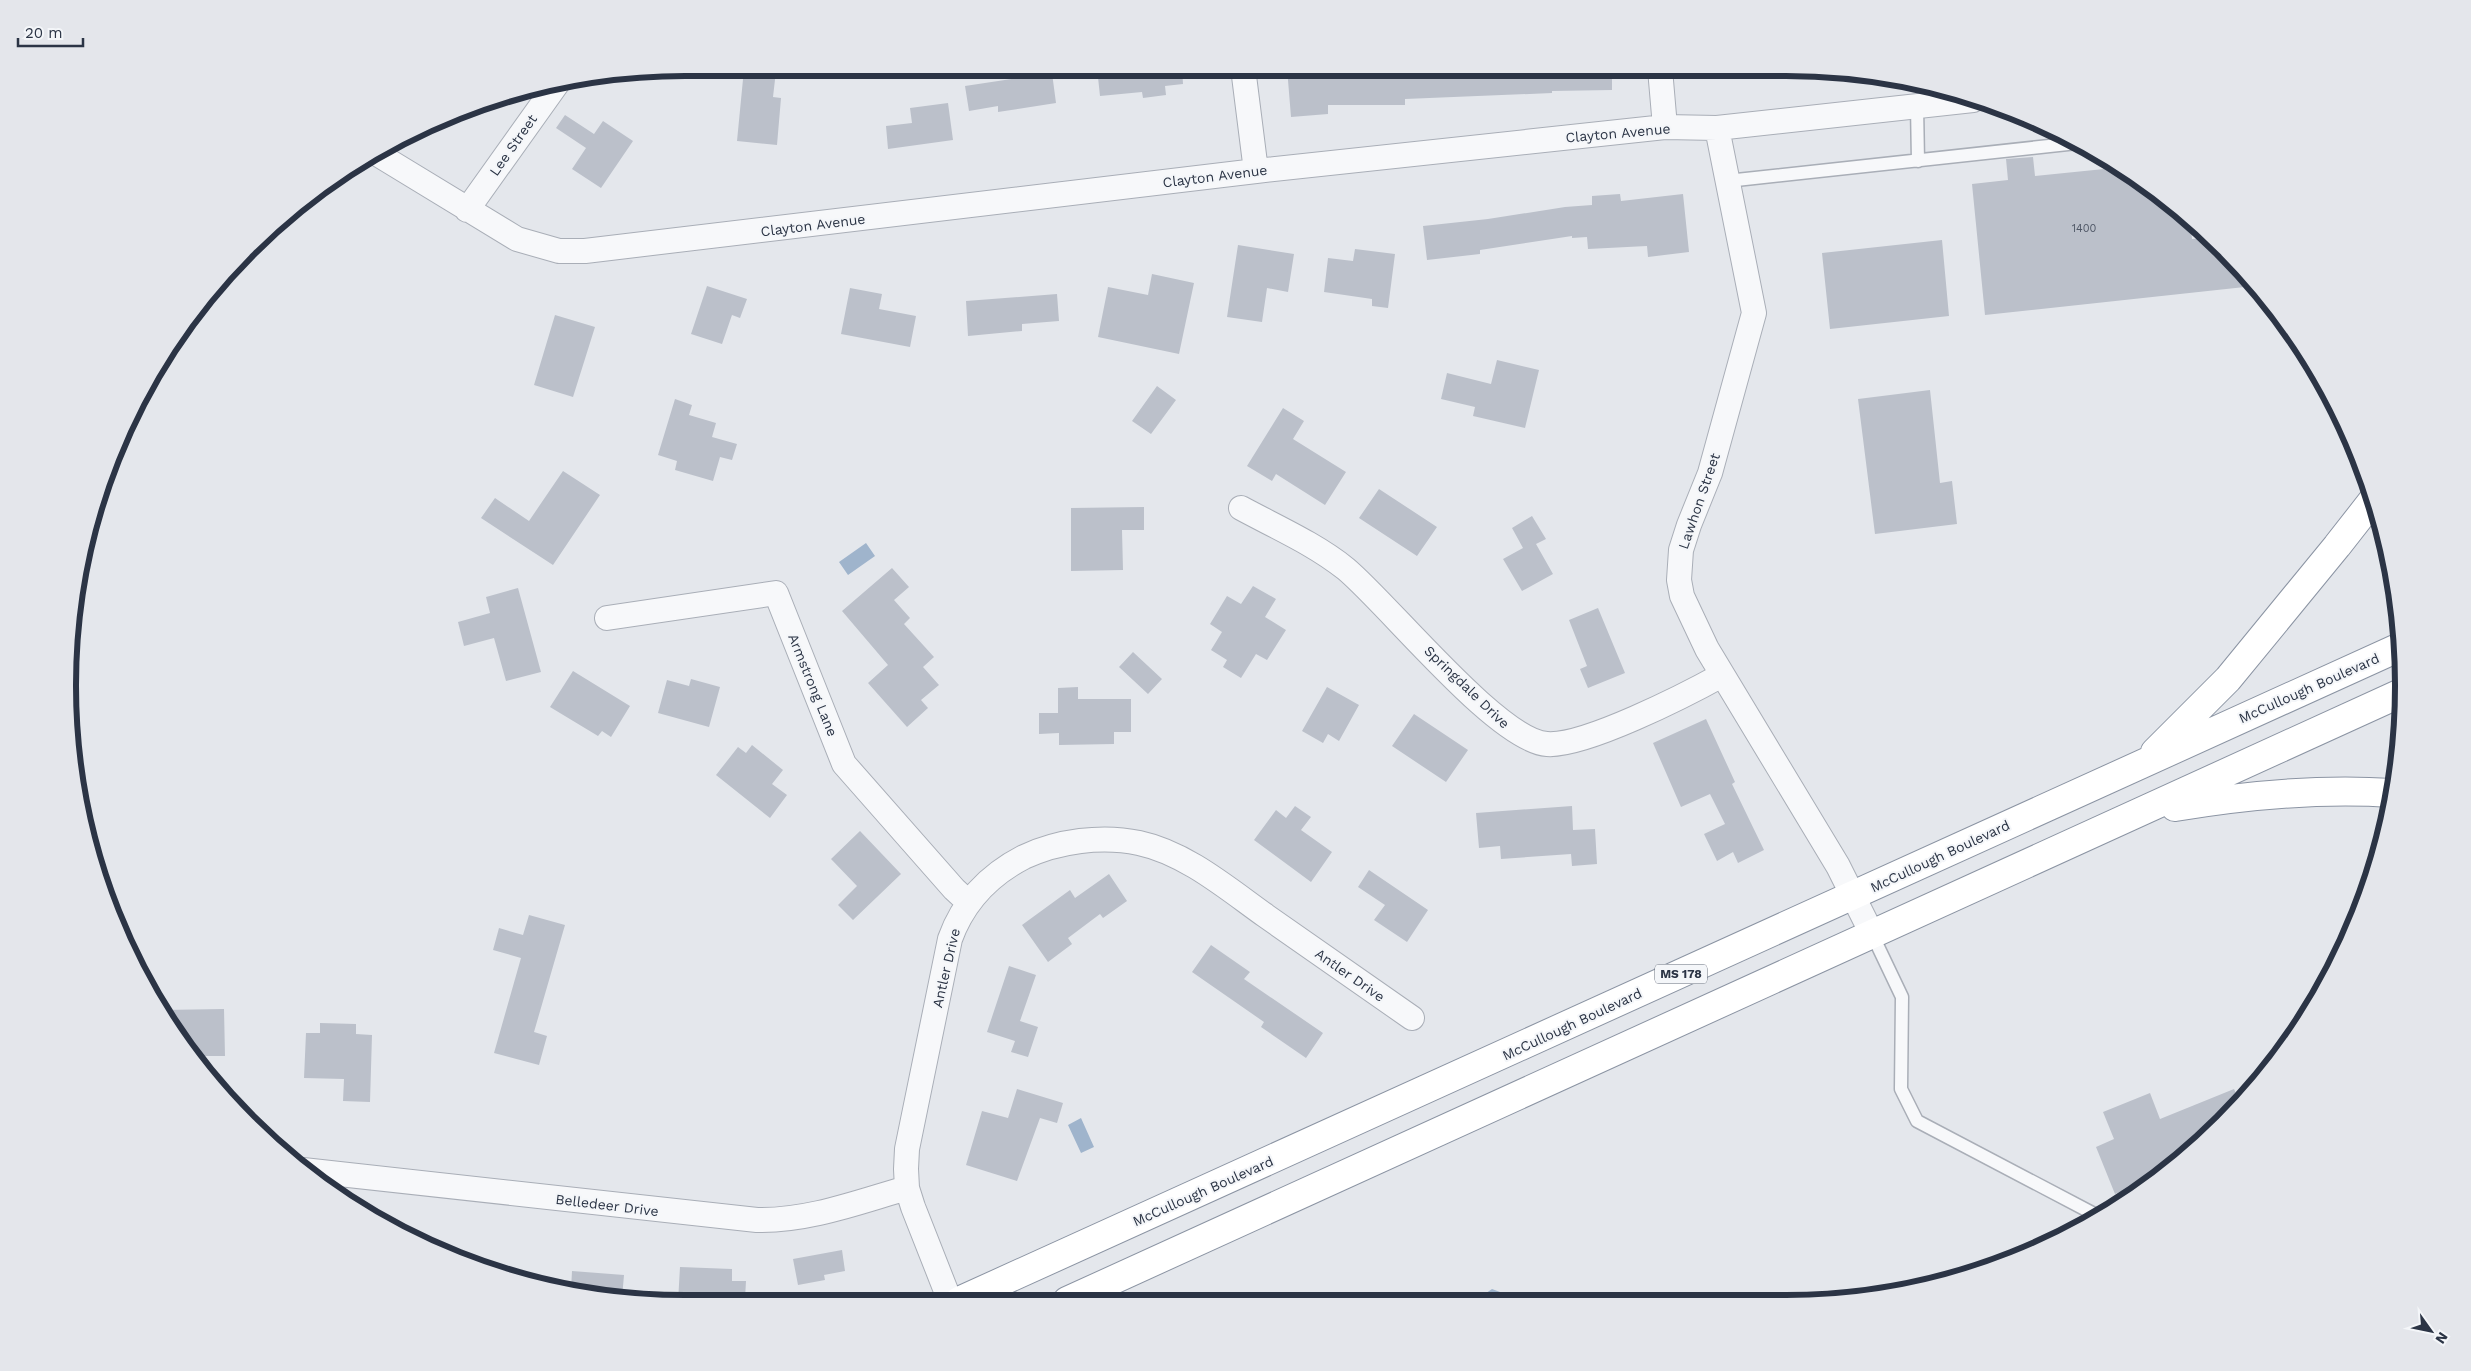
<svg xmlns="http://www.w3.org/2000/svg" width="2471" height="1371" font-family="'Work Sans',sans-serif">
  <rect width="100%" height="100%" fill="#e4e7ec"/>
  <path fill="#9fb4cc" d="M866 543 875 556 848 575 839 562Z
    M1081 1118 1094 1147 1081 1153 1068 1125Z
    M1492 1289 1519 1299 1476 1300Z"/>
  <path fill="#bbc0ca" d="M1097 68H1182L1183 84 1165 86 1166 95 1143 98 1142 92 1100 96Z
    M1287 68H1370V73H1433L1432 68 1612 69V90L1552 91V93L1405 99V105H1328V114L1291 117Z
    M744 69 776 71 773 97 781 98 777 145 737 141Z
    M1052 73 1056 103 998 112V106L969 111 965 86Z
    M948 103 953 140 888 149 886 126 912 123 910 108Z
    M565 115 594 134 603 121 633 141 601 188 572 169 586 148 556 128Z
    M2033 157 2035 176 2104 169 2106 158 2190 219 2192 239 2209 238 2254 286 1985 315 1972 184 2008 180 2006 159Z
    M1620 194 1621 201 1683 194 1689 252 1648 257 1647 246 1588 249 1587 237 1572 238V236L1480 250V254L1427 260 1423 226 1488 219 1565 207 1592 205V196Z
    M1942 240 1949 316 1830 329 1822 253Z
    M1238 245 1294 254 1288 292 1267 288 1262 322 1227 317Z
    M1355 249 1395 254 1388 308 1372 306V299L1324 292 1328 258 1353 261Z
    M1152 274 1194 283 1179 354 1098 337 1108 287 1148 295Z
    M707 286 747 299 740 318 732 315 722 344 691 334Z
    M850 288 882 294 879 309 916 316 910 347 841 334Z
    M1057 294 1059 321 1022 324V331L968 336 966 301Z
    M555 315 595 327 573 397 534 385Z
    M1497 360 1539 370 1525 428 1473 416 1475 407 1441 399 1447 373 1491 384Z
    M1157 386 1176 400 1151 434 1132 421Z
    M1930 390 1940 483 1952 481 1957 524 1875 534 1858 399Z
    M675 399 692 405 689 415 716 423 712 437 737 444 732 460 720 457 713 481 675 470 677 461 658 455Z
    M1283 408 1304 421 1293 439 1346 472 1325 505 1276 474 1272 481 1247 466Z
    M563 471 600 495 553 565 481 518 495 498 529 521Z
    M1379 489 1437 527 1417 556 1359 518Z
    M1144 507V530H1122L1123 570 1071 571V508Z
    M1532 516 1546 539 1536 544 1553 574 1522 591 1503 559 1523 548 1512 528Z
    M892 568 909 587 894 600 910 618 904 624 934 657 923 667 939 685 921 700 928 708 907 727 868 683 888 665 842 611Z
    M1253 586 1276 599 1265 617 1286 630 1267 660 1256 654 1241 678 1223 667 1227 660 1211 650 1222 632 1210 624 1227 596 1241 604Z
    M518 588 541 672 506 681 494 638 464 646 458 622 490 613 486 597Z
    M1598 608 1625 673 1588 688 1580 669 1587 666 1569 620Z
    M1133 652 1162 679 1148 694 1119 667Z
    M573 671 630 706 611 737 602 731 598 736 550 707Z
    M691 679 720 687 709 727 658 713 667 680 689 686Z
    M1078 687V699H1131V732H1114V744L1059 745V733L1039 734V713H1058V688Z
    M1327 687 1359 705 1339 741 1328 734 1323 743 1302 731Z
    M1414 714 1468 750 1446 782 1392 746Z
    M1706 719 1735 782 1732 784 1764 850 1738 863 1733 852 1717 861 1704 834 1725 824 1710 794 1681 807 1653 743Z
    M752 745 783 770 772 784 787 795 770 818 716 775 738 747 746 753Z
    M1295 806 1311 817 1301 830 1332 852 1311 882 1254 840 1276 810 1286 818Z
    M1572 806 1573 830 1595 829 1597 864 1572 866 1571 854 1501 859 1500 846 1479 848 1476 813Z
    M860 831 901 874 853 920 838 905 857 886 831 859Z
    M1369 870 1428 910 1407 942 1374 920 1385 905 1358 887Z
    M1109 874 1127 901 1103 918 1100 914 1068 938 1072 944 1048 962 1022 925 1070 890 1075 898Z
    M529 915 565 925 534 1032 547 1036 539 1065 494 1053 521 958 493 950 499 928 523 935Z
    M1211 945 1250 972 1244 979 1323 1033 1306 1058 1261 1027 1264 1022 1192 972Z
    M1009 966 1036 975 1020 1021 1038 1027 1028 1057 1011 1052 1015 1041 987 1032Z
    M224 1009 225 1056H193L172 1029 162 1010Z
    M320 1023 356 1024V1034L372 1035 370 1102 343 1101 344 1079 304 1078 306 1033H320Z
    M1017 1089 1063 1103 1057 1123 1040 1118 1017 1181 966 1165 982 1111 1008 1118Z
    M2234 1089 2240 1102 2153 1178 2115 1194 2096 1147 2114 1139 2103 1112 2150 1093 2160 1119Z
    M842 1250 845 1271 824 1275 825 1280 798 1285 793 1259Z
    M680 1267 732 1269V1281H746L745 1299 740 1298V1302H678Z
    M572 1271 624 1275 622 1298 571 1290Z"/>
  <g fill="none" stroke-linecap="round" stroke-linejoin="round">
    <g stroke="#a9aeb7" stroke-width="15">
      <path id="lane" d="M1917 106 1918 161
        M1727 181 2077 143
        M1872 934 1902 997 1901 1089 1917 1121 2096 1215"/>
    </g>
    <g stroke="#a9aeb7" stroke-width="26">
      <path id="street" d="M1243 68 1256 171
        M1660 69 1665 127
        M1717 128 1754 313 1710 473 1689 525 1681 550 1679 580 1682 596 1707 649 1838 866 1872 934
        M374 152 517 239 559 251H585L1256 171 1665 127 1717 128 1973 100
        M467 210 559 81
        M1241 508C1276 527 1315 544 1346 569 1389 605 1498 741 1547 744 1584 747 1686 695 1722 675
        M607 618 776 593 844 764 954 889 968 902
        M303 1170 757 1220C809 1221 858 1202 907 1188
        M950 1301 913 1207 907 1188 906 1169 907 1149 950 939C963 903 989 875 1024 857 1058 841 1102 835 1139 843 1186 853 1228 889 1266 916 1315 950 1364 984 1412 1018"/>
    </g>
    <g stroke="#8b94a3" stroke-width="30">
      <path id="highway" d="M2155 752 2228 679 2337 546 2373 500
        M2175 807C2247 795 2318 788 2392 793
        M959 1301 2402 646
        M1067 1301 2401 693"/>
    </g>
    <use href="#lane" stroke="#f7f8fa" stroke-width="12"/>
    <use href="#street" stroke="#f7f8fa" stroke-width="24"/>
    <use href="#highway" stroke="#fff" stroke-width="28"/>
  </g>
  <g text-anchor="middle" stroke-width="4" stroke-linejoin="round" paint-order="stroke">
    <g font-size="11" fill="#4f5766">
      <text x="2084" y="232">1400</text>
    </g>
    <rect fill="#f4f6f9" stroke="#676e7b" stroke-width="1" x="1655" y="964.5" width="52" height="19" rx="4"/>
    <g font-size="12" font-weight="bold" fill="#2b3445">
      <text x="1681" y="978">MS 178</text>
    </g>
    <g font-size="14" fill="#2b3445" stroke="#f4f6f9">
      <text transform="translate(1618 133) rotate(-5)" y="5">Clayton Avenue</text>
      <text transform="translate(513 145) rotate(-55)" y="5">Lee Street</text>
      <text transform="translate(1215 176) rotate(-7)" y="5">Clayton Avenue</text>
      <text transform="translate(813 225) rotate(-7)" y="5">Clayton Avenue</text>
      <text transform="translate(1699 501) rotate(-71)" y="5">Lawhon Street</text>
      <text transform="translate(813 685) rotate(68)" y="5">Armstrong Lane</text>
      <text transform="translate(1467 687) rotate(44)" y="5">Springdale Drive</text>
      <text transform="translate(2309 688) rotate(-24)" y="5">McCullough Boulevard</text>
      <text transform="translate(1940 856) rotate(-25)" y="5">McCullough Boulevard</text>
      <text transform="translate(946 968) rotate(-77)" y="5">Antler Drive</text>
      <text transform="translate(1350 975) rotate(35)" y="5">Antler Drive</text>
      <text transform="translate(1572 1024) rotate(-25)" y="5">McCullough Boulevard</text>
      <text transform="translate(1203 1191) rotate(-24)" y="5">McCullough Boulevard</text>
      <text transform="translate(607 1205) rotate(7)" y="5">Belledeer Drive</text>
    </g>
  </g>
  <path d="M0 0H2471V1371H0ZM685 76H1786A609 609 0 0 1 2395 685V686A609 609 0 0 1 1786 1295H685A609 609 0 0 1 76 686V685A609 609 0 0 1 685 76Z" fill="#e4e6eb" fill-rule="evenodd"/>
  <path fill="none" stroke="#2b3445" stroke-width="6" d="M685 76H1786A609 609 0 0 1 2395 685V686A609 609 0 0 1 1786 1295H685A609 609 0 0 1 76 686V685A609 609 0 0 1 685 76Z"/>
  <g transform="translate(2431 1331) rotate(123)" stroke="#f4f6f9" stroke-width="4" paint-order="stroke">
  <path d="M0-4L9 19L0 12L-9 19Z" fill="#2b3445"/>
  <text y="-8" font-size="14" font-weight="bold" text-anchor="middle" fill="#2b3445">N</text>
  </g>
  <path d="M18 38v8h65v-8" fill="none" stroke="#2b3445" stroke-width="2.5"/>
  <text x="25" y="38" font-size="15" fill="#2b3445" stroke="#f4f6f9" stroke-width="4" paint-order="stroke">20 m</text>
</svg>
